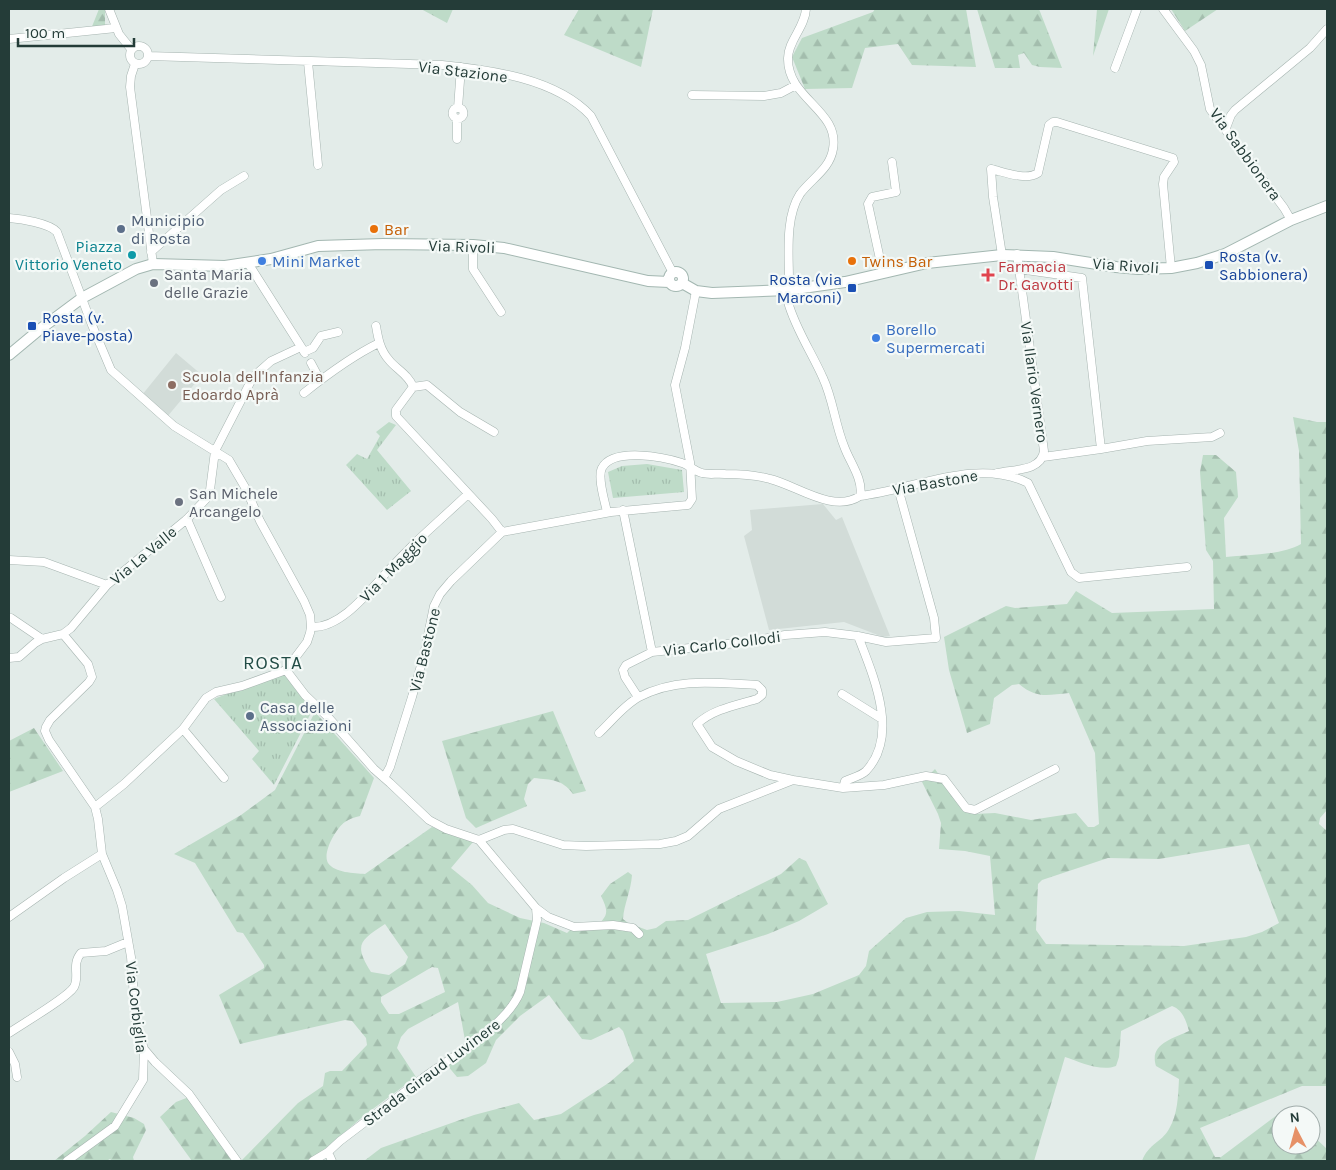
<svg xmlns="http://www.w3.org/2000/svg" width="1336" height="1170" font-family="Karla,sans-serif">
  <defs>
    <pattern id="grass-tufts" width="24" height="20" patternUnits="userSpaceOnUse" patternTransform="scale(1.25)"><rect width="24" height="20" fill="#bedbc8"/><path d="M3 7l-1-3M5 7V3M7 7l1-3M15 17l-1-3M17 17v-4M19 17l1-3" fill="none" stroke="#a3bdad"/></pattern>
    <pattern id="forest-firs" width="22" height="20" patternUnits="userSpaceOnUse" patternTransform="scale(1.25)"><rect width="22" height="20" fill="#bedbc8"/><path d="M5 1l3.5 6h-7zM16 11l3.5 6h-7z" fill="#a3bdad"/></pattern>
  </defs>
  <rect width="100%" height="100%" fill="#e3ece9"/>
  <path fill="#d2dcd8" d="M176 353 202 375 167 417 142 395Z
    M823 504 836 520 842 517 890 636 883 637 844 622 769 630 744 536 752 530 750 510Z"/>
  <path fill="url(#grass-tufts)" d="M389 422 396 425 377 450 411 491 387 510 346 465 357 454 367 459 380 436 376 432Z
    M647 464 682 470 684 492 613 498 608 472 622 466Z
    M282 672 313 709 274 785 252 759 259 751 214 699Z"/>
  <path fill="url(#forest-firs)" fill-rule="evenodd" d="M99 9H105V28L91 29Z
    M421 9H453L447 23Z
    M579 9H653L641 67 564 35Z
    M875 9H966L976 67 912 65 898 44 865 48 852 88 805 89 792 57 802 38 873 12Z
    M977 9H1039L1062 68 1040 67 1032 65 1024 53 1018 55 1020 68H995Z
    M1097 9H1109L1093 56Z
    M1171 9H1218L1185 31Z
    M1293 417 1317 422H1327V810L1320 818 1319 824 1327 831V1086H1302L1200 1128 1215 1157H1221L1277 1115 1284 1114 1291 1115H1281V1145H1311V1134L1327 1149V1161H1142C1149 1143 1161 1143 1169 1129 1178 1114 1178 1096 1179 1079L1156 1066C1149 1044 1172 1039 1189 1031 1186 1021 1183 1010 1172 1006L1121 1031 1119 1057 1116 1066C1101 1072 1080 1062 1065 1057L1034 1161H364L381 1148 474 1115 519 1103 534 1120 561 1114 610 1082 634 1061 623 1031 619 1027 591 1040 582 1039 549 995 520 1016 496 1040 486 1063 468 1076 457 1077 447 1065 467 1051 458 1002 408 1029 401 1037 397 1048 416 1077 366 1114 319 1154 306 1161 242 1160 298 1103 323 1086 325 1073 330 1071H342L367 1045 366 1038 352 1021 345 1020 240 1044 219 995 264 968V965L243 933 237 932 195 863 174 854 241 815 275 790 315 712 374 778 360 816C355 817 349 819 345 822 336 828 322 853 328 863 335 873 354 873 365 874L432 827 473 842 451 868 472 885 488 903 520 918 544 923 567 933 570 930 594 929C607 916 610 914 601 896L610 884 628 872 632 875C631 891 624 904 623 919L628 923 647 930 656 928 666 921 688 920 781 874 799 858 806 861 828 904 799 921 768 934 706 954 721 1003 777 1002 813 994 859 975 866 966 869 951 906 918 927 912 959 911 995 915 990 856 965 851 939 849 941 823 938 814 922 782 935 769 963 810 974 814 995 813 1031 820 1076 813 1088 827H1094L1099 824 1095 753 1069 693C1047 695 1037 699 1019 684L1012 685 994 698 990 724 967 733 949 670 944 637 1006 606 1015 608 1067 604 1076 591 1112 613 1214 609 1213 561 1206 550 1200 472 1203 455H1216L1236 472 1238 497 1224 518 1226 557C1248 555 1282 555 1301 544L1299 451ZM1249 844 1279 923 1262 932 1246 937 1184 946 1046 944 1036 930 1038 884 1042 880 1108 858 1159 859ZM385 924 408 957 405 964 389 975 371 972C354 945 359 941 385 924ZM432 967 438 968 445 992 399 1014H389L381 1002V997Z
    M553 711 586 791 573 794C562 779 552 780 534 778L528 784 524 799 527 806 476 828 466 818 442 741Z
    M34 728 63 771 9 792V741Z
    M189 1097 232 1161H192L160 1117 176 1102Z
    M111 1112 134 1118 144 1124 146 1130 133 1157 134 1161H113L110 1159 106 1161H54L85 1136Z"/>
  <g fill="none" stroke-linecap="round" stroke-linejoin="round">
    <g stroke="#a6b4b0" stroke-width="9">
      <path id="street" d="M109 9 119 34 131 49
        M806 9C805 27 788 41 788 58 787 99 840 110 833 149 830 169 811 179 800 194 785 217 789 254 789 280 789 287 786 295 788 302 795 328 812 353 823 378 833 399 835 424 844 446 849 461 864 480 860 496
        M1163 9 1194 51 1201 65 1210 109 1284 208 1291 220
        M9 39 116 28
        M130 55a9 9 0 1 1 18 0a9 9 0 1 1-18 0Z
        M148 56 442 65C490 70 556 78 591 116L673 273
        M308 62 318 165
        M135 64 131 76 130 87 153 264
        M1115 68 1137 9
        M692 95 764 96 781 93 796 85
        M452.5 113a5.5 5.5 0 1 1 11 0a5.5 5.5 0 1 1-11 0Z
        M458 108 461 67
        M1226 128 1231 115 1235 110 1310 48 1327 29
        M457 139V119
        M9 218C21 219 49 223 57 232L92 325 111 370 174 426 229 460 246 489 260 521 304 601 310 615 311 627 310 633 307 642 286 670
        M473 245V269L501 312
        M151 252 221 190 244 176
        M1002 255 993 197 991 169C1004 172 1026 181 1038 173L1049 125 1053 122H1057L1173 158 1174 162 1164 177 1163 184 1171 268
        M248 263 305 353
        M1019 269 1082 278 1101 449 1043 457
        M883 273 868 204 872 197 896 192 892 162
        M376 326C378 338 380 350 389 360 396 369 409 375 413 387L396 410V416L492 519 502 532
        M304 352 313 348 321 336 338 332
        M311 363 320 380
        M413 387 427 385 460 412 494 432
        M304 393C328 374 352 356 379 343
        M1101 449 1147 441 1212 437 1220 433
        M997 473C1013 469 1041 472 1044 451L1017 254
        M623 510 652 652
        M607 512C605 502 597 477 602 468 613 447 664 457 682 463 689 465 694 471 702 473 709 475 717 473 725 474 740 474 756 475 770 479 796 485 833 514 860 496 912 490 977 457 1028 483L1071 572 1079 578 1187 567
        M187 519 221 597
        M9 560 44 562 107 585
        M11 618 42 639
        M311 627C341 629 369 591 387 572 397 561 407 551 417 541 434 525 451 510 468 494
        M63 634 88 664 92 677 89 682 50 720 46 727 45 731 49 740 95 807 98 819 102 854 117 890 122 906 131 957 136 1023 144 1049 143 1080 115 1126 67 1161
        M9 658 19 657 35 643 42 639 63 634 71 628 107 585 187 519 207 498 210 490 215 451 253 377 271 361 301 347
        M286 670 305 695 328 717 374 769 390 783 429 820 446 829 479 840 536 908 548 917 574 927 613 925 633 928 639 934
        M842 694 882 719
        M638 697 625 677 623 670 626 665 652 652 746 642 785 635 825 632 858 636 886 642 936 638 934 618 898 488
        M183 729 224 778
        M599 733C611 722 624 705 639 697 677 677 717 683 757 685L762 690V695L757 699C737 705 713 709 697 724L712 747 736 761 770 775 793 780
        M384 778 390 767 412 697 424 655 434 606 440 594 451 581 502 532 611 512 688 505 692 499 690 462 675 385 685 348 696 291
        M843 788 845 781C851 778 861 776 866 771 900 735 873 675 858 636
        M95 807 124 784 183 729 206 698 216 692 242 686 286 670
        M479 840 504 830 513 829 563 845 586 846 660 844 676 841 688 836 719 809 793 780 843 788 884 785 926 776 944 779 966 808 975 810 1055 769
        M9 917 64 878 102 854
        M9 1033C22 1024 67 998 74 987 80 976 71 965 81 953L106 951 128 942
        M144 1049 155 1062 189 1094 237 1161
        M9 1052 15 1064 17 1077
        M328 1152 332 1161
        M313 1161 328 1152 340 1141C368 1120 395 1099 423 1078 452 1057 507 1025 520 992L537 920 536 908"/>
    </g>
    <g stroke="#a3b7b1" stroke-width="12">
      <path id="secondary" d="M669 279a7 7 0 1 1 14 0a7 7 0 1 1-14 0Z
        M682 283 696 291 712 293 788 290 845 282 927 263 1002 255 1053 257 1116 267 1138 269 1171 268 1197 263 1225 254 1291 220 1327 206
        M9 355 39 330 82 298 136 269 153 264 225 266 271 259 318 246 383 244 473 245 504 248 648 281 669 282"/>
    </g>
    <use href="#street" stroke="#fff" stroke-width="8"/>
    <use href="#secondary" stroke="#fff" stroke-width="10"/>
  </g>
  <g fill="#5c6f8a" stroke="#f4f9f7" stroke-width="2">
    <circle cx="121" cy="229" r="5"/>
    <circle cx="250" cy="716" r="5"/>
  </g>
  <g fill="#e8710a" stroke="#f4f9f7" stroke-width="2">
    <circle cx="374" cy="229" r="5"/>
    <circle cx="852" cy="261" r="5"/>
  </g>
  <circle fill="#0f9aa8" stroke="#f4f9f7" stroke-width="2" cx="132" cy="255" r="5"/>
  <g fill="#3f7fe0" stroke="#f4f9f7" stroke-width="2">
    <circle cx="262" cy="261" r="5"/>
    <circle cx="876" cy="338" r="5"/>
  </g>
  <g fill="#1a4fb4" stroke="#f4f9f7" stroke-width="2">
    <rect x="1204" y="260" width="10" height="10" rx="2.5"/>
    <rect x="847" y="283" width="10" height="10" rx="2.5"/>
    <rect x="27" y="321" width="10" height="10" rx="2.5"/>
  </g>
  <path fill="#e0444e" stroke="#f4f9f7" stroke-width="2" d="M985.5 267.5h5v5h5v5h-5v5h-5v-5h-5v-5h5z"/>
  <g fill="#6b7280" stroke="#f4f9f7" stroke-width="2">
    <circle cx="154" cy="283" r="5"/>
    <circle cx="179" cy="502" r="5"/>
  </g>
  <circle fill="#8d6e63" stroke="#f4f9f7" stroke-width="2" cx="172" cy="385" r="5"/>
  <g text-anchor="middle" stroke-width="4.5" stroke-linejoin="round" paint-order="stroke">
    <g font-size="16" fill="#243c38" stroke="#f4f9f7">
      <text transform="translate(463 71) rotate(7)" y="6">Via Stazione</text>
      <text transform="translate(1246 154) rotate(54)" y="6">Via Sabbionera</text>
      <text transform="translate(462 246) rotate(2)" y="6">Via Rivoli</text>
      <text transform="translate(1126 265) rotate(4)" y="6">Via Rivoli</text>
      <text transform="translate(1035 382) rotate(82)" y="6">Via Ilario Vernero</text>
      <text transform="translate(935 482) rotate(-10)" y="6">Via Bastone</text>
      <text transform="translate(143 555) rotate(-40)" y="6">Via La Valle</text>
      <text transform="translate(393 567) rotate(-46)" y="6">Via 1 Maggio</text>
      <text transform="translate(722 643) rotate(-7)" y="6">Via Carlo Collodi</text>
      <text transform="translate(424 650) rotate(-76)" y="6">Via Bastone</text>
      <text transform="translate(137 1007) rotate(83)" y="6">Via Corbiglia</text>
      <text transform="translate(431 1072) rotate(-37)" y="6">Strada Giraud Luvinere</text>
    </g>
    <g font-size="16" fill="#4e5e75" stroke="#f4f9f7" text-anchor="start">
      <text x="131" y="226">Municipio<tspan x="131" dy="18">di Rosta</tspan></text>
      <text x="260" y="713">Casa delle<tspan x="260" dy="18">Associazioni</tspan></text>
    </g>
    <g font-size="16" fill="#c56008" stroke="#f4f9f7" text-anchor="start">
      <text x="384" y="235">Bar</text>
      <text x="862" y="267">Twins Bar</text>
    </g>
    <g font-size="16" fill="#0d838f" stroke="#f4f9f7" text-anchor="end">
      <text x="122" y="252">Piazza<tspan x="122" dy="18">Vittorio Veneto</tspan></text>
    </g>
    <g font-size="16" fill="#164399" stroke="#f4f9f7" text-anchor="start">
      <text x="1219" y="262">Rosta (v.<tspan x="1219" dy="18">Sabbionera)</tspan></text>
      <text x="842" y="285" text-anchor="end">Rosta (via<tspan x="842" dy="18">Marconi)</tspan></text>
      <text x="42" y="323">Rosta (v.<tspan x="42" dy="18">Piave-posta)</tspan></text>
    </g>
    <g font-size="16" fill="#366cbe" stroke="#f4f9f7" text-anchor="start">
      <text x="272" y="267">Mini Market</text>
      <text x="886" y="335">Borello<tspan x="886" dy="18">Supermercati</tspan></text>
    </g>
    <g font-size="16" fill="#be3a42" stroke="#f4f9f7" text-anchor="start">
      <text x="998" y="272">Farmacia<tspan x="998" dy="18">Dr. Gavotti</tspan></text>
    </g>
    <g font-size="16" fill="#5b616d" stroke="#f4f9f7" text-anchor="start">
      <text x="164" y="280">Santa Maria<tspan x="164" dy="18">delle Grazie</tspan></text>
      <text x="189" y="499">San Michele<tspan x="189" dy="18">Arcangelo</tspan></text>
    </g>
    <g font-size="16" fill="#785e54" stroke="#f4f9f7" text-anchor="start">
      <text x="182" y="382">Scuola dell'Infanzia<tspan x="182" dy="18">Edoardo Aprà</tspan></text>
    </g>
    <g font-size="19" letter-spacing="1" fill="#224c46" stroke="#f4f9f7">
      <text x="273" y="669">ROSTA</text>
    </g>
  </g>
  <rect width="1336" height="1170" fill="none" stroke="#243c38" stroke-width="20"/>
  <g transform="translate(1296 1130) rotate(354)"><circle r="24" fill="#f4f9f7" stroke="#a1adab"/>
  <path d="M0-4L9 19L0 12L-9 19Z" fill="#e69167"/>
  <text y="-8" font-size="14" font-weight="bold" text-anchor="middle" fill="#243c38">N</text>
  </g>
  <path d="M18 38v8h116v-8" fill="none" stroke="#243c38" stroke-width="2.5"/>
  <text x="25" y="38" font-size="15" fill="#243c38" stroke="#f4f9f7" stroke-width="4" paint-order="stroke">100 m</text>
</svg>
